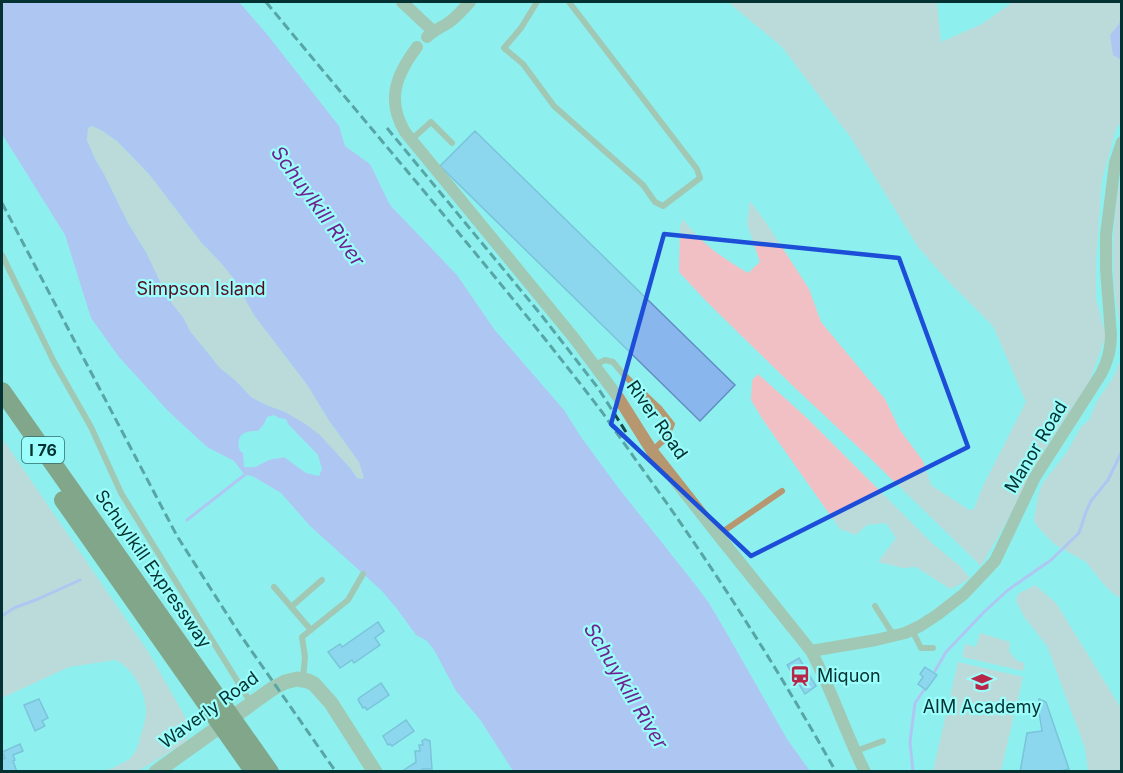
<svg xmlns="http://www.w3.org/2000/svg" width="1123" height="773" font-family="Inter,sans-serif">
  <rect width="100%" height="100%" fill="#8ef0ee"/>
  <path fill="#f1c0c4" d="M728 2H937L941 42 982 24 1013 2H1121V122L1116 129 1102 180 1096 261V299L1106 336 1089 382 1049 443 1003 528 981 566 873 461 793 386 707 302 679 272 680 227 683 219C702 244 721 257 748 273L760 262 747 224 750 201 767 224 809 289 821 322 885 399 900 430 923 461 931 485 969 510 974 509 983 486 1026 402 993 326 946 279 918 247 851 138 782 47Z
    M92 126 101 130 117 141 149 174 201 242 221 263 234 279 254 315 308 386 328 419 359 462 365 478 361 479 357 478 351 469 320 435 285 412 266 405 251 397 236 381 220 368 190 331 183 317 173 305 165 292 147 254 128 223 104 174 95 159 87 140 88 128Z
    M1121 173 1122 329H1121C1113 293 1111 253 1115 216 1116 202 1119 187 1121 173Z
    M1121 359 1122 598H1121L1115 595 1106 587 1086 562 1054 544 1038 527 1034 520 1038 496 1042 484 1067 452 1081 427 1089 420 1097 401 1114 376Z
    M758 374 808 419 933 544 961 567 970 578 961 584 950 589 916 567 903 568 878 562 896 538 886 523 867 525 856 535 840 529 763 420 751 400 752 380Z
    M2 438 149 653 187 720 190 734 183 744 138 771H105C114 767 127 763 133 755 137 750 139 743 140 737 143 729 146 719 146 709 145 690 132 667 115 660L69 667 2 698Z
    M1035 585 1056 603 1121 708V771H1088L1085 748 1047 646 1025 618 1016 601 1018 594Z
    M980 633 1010 642 1009 651 1017 661 1025 663 1023 671 962 657 965 644 976 647Z
    M958 662 1023 677 1001 771H933Z"/>
  <path fill="#d495f5" fill-rule="evenodd" d="M2 2H239L266 33 339 126 345 146 370 164 390 205 457 275 494 329 564 410 581 437 617 486 694 583 709 603 729 637 787 739 810 771H513L481 721 456 691 434 650 427 641 416 635 397 609 381 590 310 526 281 493 254 477 244 474 234 461 207 447 169 412 119 357 91 318 65 235 2 134ZM92 126 101 130 117 141 149 174 201 242 221 263 234 279 254 315 308 386 328 419 359 462 364 478 361 479 357 478 351 469 320 435 304 423 285 412 266 405 251 397 236 381 220 368 190 331 183 317 173 305 165 292 147 254 128 223 104 174 95 159 87 140 88 128ZM274 415 279 418 286 419 288 424 318 455 322 469 319 476 306 473 284 457C279 459 274 458 269 460 256 466 259 468 244 467L243 453 240 451C235 436 243 430 258 431L264 424 267 417Z
    M1121 17 1122 60H1121L1113 55 1110 35 1119 24Z"/>
  <g fill="none" stroke-linecap="round" stroke-linejoin="round">
    <path stroke="#d495f5" stroke-width="3" d="M187 520 247 473
      M2 616 14 608 38 599 80 580
      M935 671 946 652 984 612 1008 590 1051 560 1079 533 1086 512 1091 501 1108 480 1122 451
      M913 772 910 742 915 703 924 690"/>
  </g>
  <path fill="#89b6ed" stroke="#628ec2" stroke-width="1.5" d="M475 131 735 385 700 421 440 166Z
    M378 622 384 631 375 638 380 645 354 663 352 660 340 668 328 652 340 644 342 647Z
    M799 658 816 686 805 694 787 665Z
    M925 667 937 675 926 690 918 684 923 677 920 674Z
    M381 683 389 695 367 710 365 707 363 708 358 700 359 698Z
    M39 699 48 718 42 721 45 726 35 731 24 705Z
    M1039 699 1046 702 1069 769 1056 772H1020L1027 733 1042 731 1038 706Z
    M406 720 414 731 392 746 390 744 388 745 383 736Z
    M425 739 430 741 432 769H423L420 772H401L416 762 415 751H420L419 745H423L422 741Z
    M20 744 23 751 13 755 15 760 13 761 17 772H2V759L5 758 2 752Z"/>
  <g fill="none" stroke-linecap="round" stroke-linejoin="round">
    <path stroke="#b6976f" stroke-width="6" d="M537 2 521 28 504 48 523 64 554 106 643 185 655 202 663 206 700 178 697 169 569 2
      M411 140 431 122 452 143
      M2 255 54 362 91 427 121 493 251 703
      M595 365 605 360 613 362 624 375 660 409 672 424 666 438 652 451
      M718 535 782 491
      M274 587 311 630
      M875 606 894 636
      M291 607 322 580
      M912 630 921 648H933
      M303 679 305 657 302 637 348 600 363 574
      M856 751 883 741"/>
    <path stroke="#b6976f" stroke-width="12" d="M402 2 433 31
      M427 37C433 31 440 28 448 23 457 17 463 9 470 2
      M417 47C396 75 386 100 405 132L574 338 618 397 652 451 718 535 811 651C832 690 845 732 865 772
      M811 651 876 640 905 633 920 626 937 615 964 594 995 561 1035 477 1101 374C1108 361 1111 349 1111 335L1106 269V235L1115 163 1122 142"/>
    <path stroke="#b6976f" stroke-width="15" d="M156 772 272 689 285 682 297 679 308 681 314 684 331 703 375 772"/>
    <path stroke="#724c0f" stroke-width="18" d="M2 391 270 772
      M63 500 254 772"/>
    <path stroke="#164a49" stroke-width="3" stroke-dasharray="9 4.5" stroke-linecap="butt" d="M266 2C378 138 495 272 602 412 614 429 626 446 638 463 710 562 776 665 836 772
      M387 128 542 316 598 388 626 432
      M2 203 177 536 239 633 336 772"/>
  </g>
  <path d="M0 0H1123V773H0ZM664 234 899 258 968 447 751 556 611 424Z" fill="#8ef0ee" fill-opacity=".55" fill-rule="evenodd"/>
  <path fill="none" stroke="#1d4ed8" stroke-width="4.5" stroke-linejoin="round" d="M664 234 899 258 968 447 751 556 611 424Z"/>
  <defs>
    <g id="station-bare" transform="scale(1.62)"><path d="M-3-6H3Q5-6 5-4V2Q5 4 3 4L4.5 6H3L1.5 4h-3L-3 6H-4.5L-3 4Q-5 4-5 2V-4Q-5-6-3-6ZM-3.5-4v3h7v-3ZM-3.5 1v1.5H-2V1ZM2 1v1.5H3.5V1Z" fill="#b82749" stroke="#9cfefb" stroke-width="2.5" paint-order="stroke"/></g>
    <g id="school-bare" transform="scale(1.62)"><path d="M0-5L7-2L0 1L-7-2ZM-4 1L0 2.5L4 1V4Q0 6-4 4Z" fill="#b82749" stroke="#9cfefb" stroke-width="2.5" paint-order="stroke"/></g>
  </defs>
  <g fill-rule="evenodd">
    <use href="#station-bare" x="800" y="676"/>
    <use href="#school-bare" x="982" y="682"/>
  </g>
  <g text-anchor="middle" stroke-width="4.5" stroke-linejoin="round" paint-order="stroke">
    <rect fill="#9cfefb" stroke="#326e6e" stroke-width="1.5" x="22" y="437" width="42" height="26" rx="4.5"/>
    <g font-size="16" font-weight="bold" fill="#043131">
      <text x="43" y="456">I 76</text>
    </g>
    <g font-size="18" fill="#570b1e" stroke="#9cfefb">
      <text x="201" y="295">Simpson Island</text>
    </g>
    <g font-size="18" fill="#043131" stroke="#9cfefb">
      <text transform="translate(657 420) rotate(55)" y="6">River Road</text>
      <text transform="translate(1036 447) rotate(-59)" y="6">Manor Road</text>
      <text transform="translate(153 569) rotate(55)" y="6">Schuylkill Expressway</text>
      <text transform="translate(209 710) rotate(-36)" y="6">Waverly Road</text>
    </g>
    <g font-size="18" fill="#043131" stroke="#9cfefb" text-anchor="start">
      <text x="817" y="682">Miquon</text>
      <text x="982" y="713" text-anchor="middle">AIM Academy</text>
    </g>
    <g font-size="20" font-style="italic" fill="#702291" stroke="#9cfefb">
      <text transform="translate(318 206) rotate(54)" y="7">Schuylkill River</text>
      <text transform="translate(626 686) rotate(59)" y="7">Schuylkill River</text>
    </g>
  </g>
  <rect width="1123" height="773" fill="none" stroke="#043131" stroke-width="6"/>
</svg>
